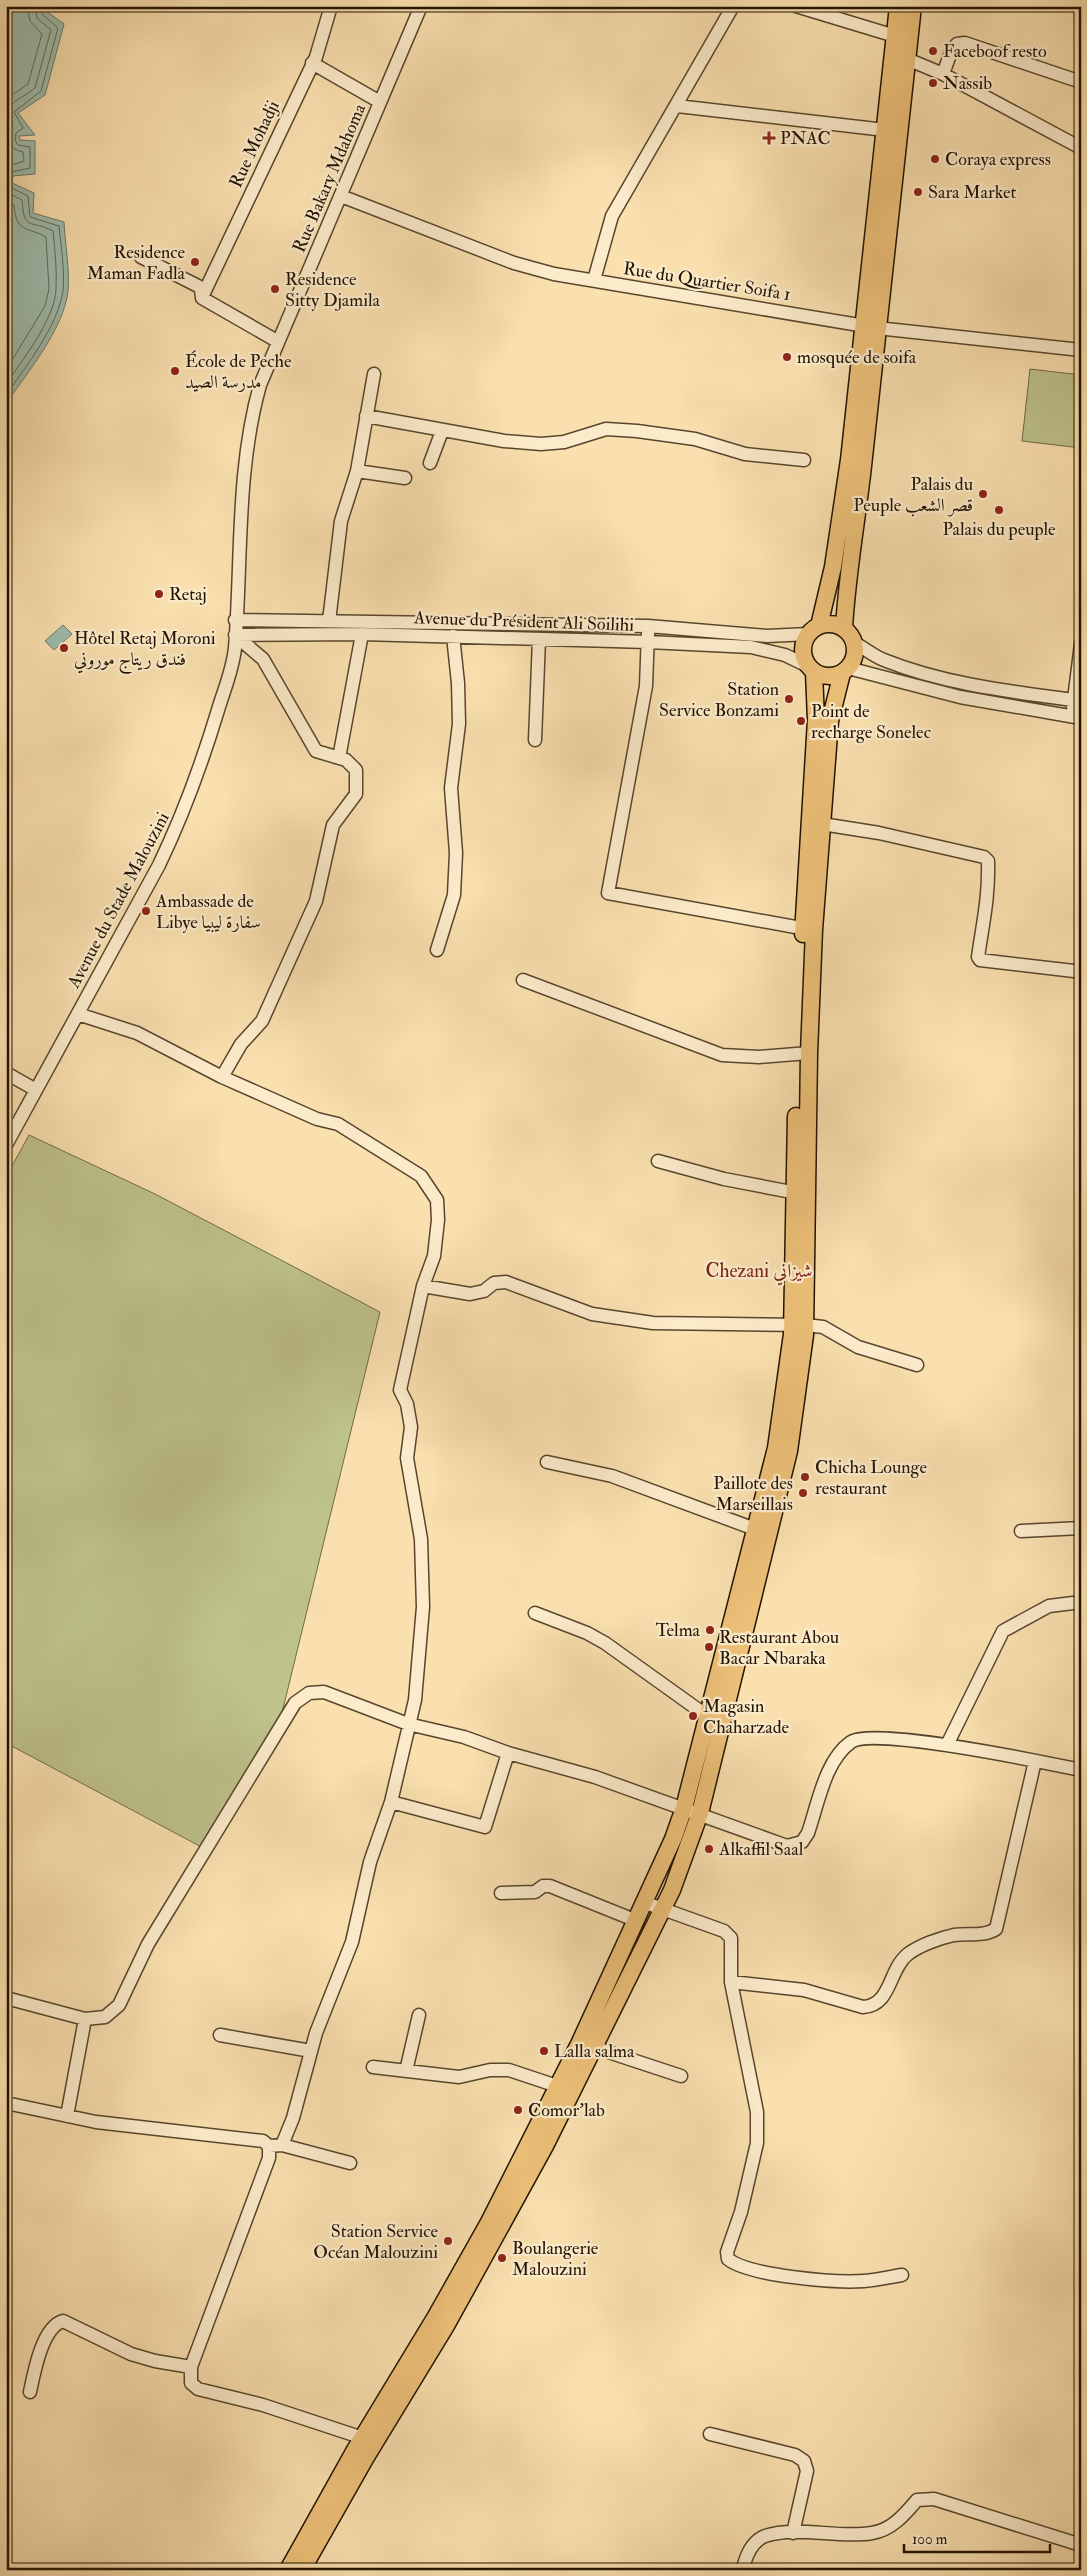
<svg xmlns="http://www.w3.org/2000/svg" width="1087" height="2576" font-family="'IM FELL Double Pica',Amiri,serif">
  <rect width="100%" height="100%" fill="#fae0af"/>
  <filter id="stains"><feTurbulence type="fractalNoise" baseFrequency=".004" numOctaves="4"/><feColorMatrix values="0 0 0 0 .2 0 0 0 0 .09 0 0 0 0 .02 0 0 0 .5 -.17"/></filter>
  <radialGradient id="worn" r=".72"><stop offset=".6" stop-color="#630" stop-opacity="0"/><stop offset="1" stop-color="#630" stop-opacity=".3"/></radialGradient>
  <path fill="#bec28b" stroke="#706a46" d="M1030 369 1081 375V448L1022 441Z
    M29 1135 155 1194 380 1312 279 1725 207 1850 6 1743V1177Z"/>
  <path fill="#9ebdae" stroke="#6c7969" d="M6 6H46V11L64 24 45 95 18 113 35 135 19 136 20 140 35 141V174L13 176 12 183 34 193 33 213 64 222C65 244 70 269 68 291 64 328 28 372 7 402Z
    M63 625 72 634 54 650 45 641Z"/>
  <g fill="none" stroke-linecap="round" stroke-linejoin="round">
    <path stroke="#606858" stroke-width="1" d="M6 99 28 84 42 34 30 21 27 6
      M6 167 24 161 23 152C9 149 4 139 13 126 0 102 20 101 35 88L51 30 37 18 35 6
      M6 192 22 200C24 232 30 219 53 231 55 250 57 270 56 289 55 319 23 359 6 384
      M6 201 14 205C16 233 26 226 46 237L49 289 45 306 6 370
      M6 395C26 366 58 326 63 291 65 271 61 247 59 226L30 217 28 196 10 187 7 182 11 172 30 168V147L18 145 15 140 16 133 23 128 14 112 41 91 58 28 42 14 41 6"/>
    <g stroke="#57462c" stroke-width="15">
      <path id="minor" d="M796 6 895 36
        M907 59 943 74 1081 148
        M312 63 380 102
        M943 74 951 52 957 44 965 43 1081 82
        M677 106 885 130
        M341 196 514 263 554 274 877 328 1081 350
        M141 257 198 286 201 289 202 298 277 341
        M594 280 612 216 733 6
        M203 295 316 57 331 6
        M366 416 504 441 541 444 564 442 606 429 637 431 695 439 745 454 804 460
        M430 463 442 431
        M357 471 405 478
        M235 620 648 626 767 636 809 634
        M329 621 341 521 357 471 374 374
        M648 633 646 686 608 893 812 930
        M235 635 362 634 648 642 751 647 785 655 808 666
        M855 643C864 648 874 656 884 660 946 685 1015 692 1081 701
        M848 668 960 697 1081 718
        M1073 707 1081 644
        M535 740 539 639
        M339 758 362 634
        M822 824 879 833 984 857 988 861C989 898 983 922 978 957L980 960 1074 971
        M437 950 454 895 456 853 451 788 459 724 458 683 453 636
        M523 980 722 1055 759 1057 809 1053
        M6 1073 36 1090
        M222 1077 241 1044 262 1021 316 901 333 825 356 794V770L346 760 316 751 263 659 235 635
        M6 1145 159 865C183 815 202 763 218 710 224 690 233 669 235 648 242 560 236 471 260 385L421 6
        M658 1161 724 1179 802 1194
        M423 1286 470 1294 484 1291 494 1283 506 1282 592 1314 653 1323 805 1325 823 1327 858 1347 917 1365
        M547 1462 612 1476 763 1532
        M1021 1531 1081 1528
        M535 1613 587 1633 605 1643 707 1716
        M947 1745 1003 1631 1049 1606 1073 1603 1081 1604
        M391 1802 485 1827 508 1753
        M501 1893 535 1892 543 1886H550L637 1921
        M646 1903 724 1931 731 1938V1982L757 2112V2143L741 2212 727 2252 728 2259C749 2276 836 2283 864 2281 877 2280 890 2277 902 2275
        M731 1982 804 1990 863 2007C892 2005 888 1970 908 1954 920 1945 940 1938 954 1935 969 1933 983 1937 996 1929L1035 1761
        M6 1998 85 2019 105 2017 119 2005 148 1944 295 1703 309 1693 324 1692 408 1724 464 1737 508 1753 595 1777 787 1846 802 1842 808 1833C818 1804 825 1760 851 1742 873 1726 1047 1763 1081 1770
        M220 2035 311 2051
        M587 2045 681 2076
        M373 2067 459 2077 490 2070H509L557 2086
        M406 2071 419 2015
        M6 2103 96 2122 263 2141 269 2146 282 2145 293 2118 316 2033 352 1942 370 1862 391 1802 415 1700 423 1607 421 1539 407 1458 411 1427 407 1404 400 1390 423 1286 434 1256 438 1220 437 1200 421 1176 338 1124 317 1119 222 1077 137 1033 78 1014
        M67 2116 85 2019
        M282 2145 350 2163
        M269 2146V2158L191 2367V2383L198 2389 263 2405 363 2438
        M30 2392C34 2373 42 2327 63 2321L131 2354 155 2361 191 2367
        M710 2434 795 2455 804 2461 807 2471 793 2533
        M743 2570C745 2557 752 2541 765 2536 798 2525 838 2539 872 2533 892 2530 905 2514 917 2500L934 2499 1081 2545"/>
    </g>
    <g stroke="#211301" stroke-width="19">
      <path id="major" d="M803 650a26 26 0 1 1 52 0a26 26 0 1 1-52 0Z
        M819 626 833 567 849 460 898 6
        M844 628C847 574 857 520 863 466 879 313 895 160 913 6
        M803 934 816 720 814 672
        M288 2570 355 2450 435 2318 488 2224 580 2042 673 1839 684 1808 776 1448 792 1334 796 1116
        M302 2570 366 2457 447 2324 545 2146 672 1890 700 1813 789 1451 805 1335 809 1053 814 930 830 721 842 673"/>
    </g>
    <use href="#minor" stroke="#fcebcb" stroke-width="12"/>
    <use href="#major" stroke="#edc078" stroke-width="16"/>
  </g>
  <g fill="#8f2418" stroke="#fcebcb" stroke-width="2">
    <circle cx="933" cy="51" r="5"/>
    <circle cx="933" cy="83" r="5"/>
    <path d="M766.5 130.5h5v5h5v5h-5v5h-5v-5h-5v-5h5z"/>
    <circle cx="935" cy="159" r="5"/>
    <circle cx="918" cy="192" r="5"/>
    <circle cx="195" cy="262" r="5"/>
    <circle cx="275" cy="289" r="5"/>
    <circle cx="787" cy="357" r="5"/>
    <circle cx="175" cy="371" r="5"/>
    <circle cx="983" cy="494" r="5"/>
    <circle cx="999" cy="510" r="5"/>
    <circle cx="159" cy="594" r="5"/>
    <circle cx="64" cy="648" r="5"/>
    <circle cx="789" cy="699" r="5"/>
    <circle cx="801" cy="721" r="5"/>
    <circle cx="146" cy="911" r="5"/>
    <circle cx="805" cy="1477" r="5"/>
    <circle cx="803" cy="1493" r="5"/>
    <circle cx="710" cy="1630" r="5"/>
    <circle cx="709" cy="1647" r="5"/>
    <circle cx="693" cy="1716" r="5"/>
    <circle cx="709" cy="1849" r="5"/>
    <circle cx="544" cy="2051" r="5"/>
    <circle cx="518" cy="2110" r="5"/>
    <circle cx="448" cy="2241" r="5"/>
    <circle cx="502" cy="2258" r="5"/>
  </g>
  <g text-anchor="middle" stroke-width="4.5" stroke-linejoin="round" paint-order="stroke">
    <g font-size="18" fill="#211301" stroke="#fcebcb" text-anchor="start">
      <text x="943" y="57">Faceboof resto</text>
      <text x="943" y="89">Nassib</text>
      <text x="780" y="144">PNAC</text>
      <text x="945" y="165">Coraya express</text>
      <text x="928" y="198">Sara Market</text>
      <text x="185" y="258" text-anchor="end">Residence<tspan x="185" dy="21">Maman Fadla</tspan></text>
      <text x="285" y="285">Residence<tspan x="285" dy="21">Sitty Djamila</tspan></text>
      <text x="797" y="363">mosquée de soifa</text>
      <text x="185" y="367">École de Peche<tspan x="185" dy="21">مدرسة الصيد</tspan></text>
      <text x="973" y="490" text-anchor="end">Palais du<tspan x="973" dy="21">Peuple قصر الشعب</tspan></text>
      <text x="999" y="535" text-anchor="middle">Palais du peuple</text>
      <text x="169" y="600">Retaj</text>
      <text x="74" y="644">Hôtel Retaj Moroni<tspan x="74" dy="21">فندق ريتاج موروني</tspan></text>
      <text x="779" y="695" text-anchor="end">Station<tspan x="779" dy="21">Service Bonzami</tspan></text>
      <text x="811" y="717">Point de<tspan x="811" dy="21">recharge Sonelec</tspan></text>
      <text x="156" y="907">Ambassade de<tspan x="156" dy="21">Libye سفارة ليبيا</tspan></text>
      <text x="815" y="1473">Chicha Lounge<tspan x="815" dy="21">restaurant</tspan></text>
      <text x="793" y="1489" text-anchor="end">Paillote des<tspan x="793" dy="21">Marseillais</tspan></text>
      <text x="700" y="1636" text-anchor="end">Telma</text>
      <text x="719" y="1643">Restaurant Abou<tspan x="719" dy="21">Bacar Nbaraka</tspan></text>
      <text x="703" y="1712">Magasin<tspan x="703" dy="21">Chaharzade</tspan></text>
      <text x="719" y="1855">Alkaffil Saal</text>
      <text x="554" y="2057">Lalla salma</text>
      <text x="528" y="2116">Comor'lab</text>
      <text x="438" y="2237" text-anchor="end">Station Service<tspan x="438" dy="21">Océan Malouzini</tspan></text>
      <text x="512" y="2254">Boulangerie<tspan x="512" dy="21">Malouzini</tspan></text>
    </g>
    <g font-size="18" fill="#211301" stroke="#fcebcb">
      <text transform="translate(254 144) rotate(-65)" y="6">Rue Mohadji</text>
      <text transform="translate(329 178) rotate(-67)" y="6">Rue Bakary Mdahoma</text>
      <text transform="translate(707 281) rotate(9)" y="6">Rue du Quartier Soifa 1</text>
      <text transform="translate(524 621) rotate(2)" y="6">Avenue du Président Ali Soilihi</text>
      <text transform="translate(118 900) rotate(-62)" y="6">Avenue du Stade Malouzini</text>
    </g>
    <g font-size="19" fill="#7a1f14" stroke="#fcebcb">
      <text x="759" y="1277">Chezani شيزاني</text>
    </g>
  </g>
  <rect width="1087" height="2576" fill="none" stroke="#fae0af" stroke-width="25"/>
  <rect x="8" y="8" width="1072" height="2561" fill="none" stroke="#211301" stroke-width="2.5"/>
  <rect x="12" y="12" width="1062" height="2551" fill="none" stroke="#211301"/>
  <path d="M904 2544v8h146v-8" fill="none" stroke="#211301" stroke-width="2.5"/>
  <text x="912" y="2544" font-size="15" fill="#211301" stroke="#fcebcb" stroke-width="4" paint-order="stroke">100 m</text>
  <rect width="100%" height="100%" filter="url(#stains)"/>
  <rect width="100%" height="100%" fill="url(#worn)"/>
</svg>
